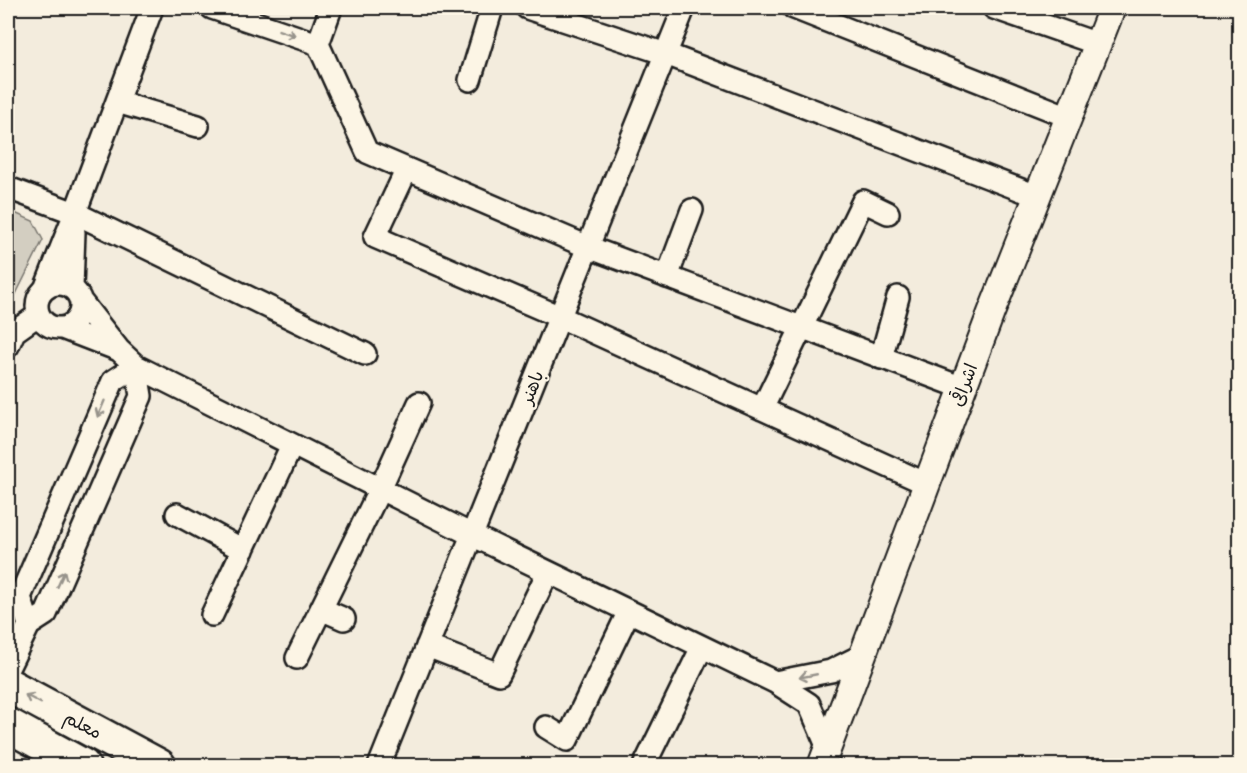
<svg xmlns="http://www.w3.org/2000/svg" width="1247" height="773" font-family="Delius,'Playpen Sans Arabic',sans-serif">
  <rect width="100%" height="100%" fill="#f3ecdd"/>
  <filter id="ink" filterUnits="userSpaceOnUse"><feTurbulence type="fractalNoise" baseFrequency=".0167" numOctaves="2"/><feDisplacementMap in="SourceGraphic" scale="12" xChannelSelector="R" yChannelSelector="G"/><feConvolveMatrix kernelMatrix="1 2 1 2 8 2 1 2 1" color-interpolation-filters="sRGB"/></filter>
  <g filter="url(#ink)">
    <path fill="#d3cec1" stroke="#78756e" stroke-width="1.5" d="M8 210 33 221 43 240 8 310Z"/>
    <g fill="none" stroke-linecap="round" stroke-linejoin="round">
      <g stroke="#1c1c1c" stroke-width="26">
        <path id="minor" d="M212 8 318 44 331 8
          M527 8 666 54 1037 196
          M794 8 1069 117
          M994 8 1098 44
          M318 44 367 152 588 247 963 388
          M470 80 492 8
          M117 102 198 126
          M407 169 375 237 560 317 927 484
          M8 188 75 213 365 354
          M667 277 692 210
          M37 306a22 22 0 1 1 44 0a22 22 0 1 1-44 0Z
          M72 288 74 232
          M45 289 75 213 152 8
          M62 328 119 350 80 300
          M8 346 14 332 38 315
          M119 350 136 366 472 535 775 682
          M881 358 898 297
          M762 409 863 201 888 213
          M177 514 243 550
          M321 609 344 619
          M212 615 292 445
          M427 646 499 674 548 572
          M297 658 380 489 419 403
          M8 668 29 625 46 614 141 396 136 366 113 381 20 597 29 625
          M546 727 567 740 629 611
          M828 748 809 704 775 682 831 671 863 655
          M379 766 684 8
          M644 766 702 647"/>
      </g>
      <g stroke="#1c1c1c" stroke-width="30">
        <path id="tertiary" d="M821 766 991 313 1112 8"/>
      </g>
      <g stroke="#1c1c1c" stroke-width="38">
        <path id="primary" d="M8 685 159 766
          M8 725 83 766"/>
      </g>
      <use href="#minor" stroke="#fcf5e5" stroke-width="21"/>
      <use href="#tertiary" stroke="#fcf5e5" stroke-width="26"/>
      <use href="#primary" stroke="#fcf5e5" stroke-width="33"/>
    </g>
    <defs><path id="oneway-shaft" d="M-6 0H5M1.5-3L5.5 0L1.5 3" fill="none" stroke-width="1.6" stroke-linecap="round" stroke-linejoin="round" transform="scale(1.5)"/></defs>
    <g stroke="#97938b">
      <use href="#oneway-shaft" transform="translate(287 33) rotate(19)"/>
      <use href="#oneway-shaft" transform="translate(101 409) rotate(113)"/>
      <use href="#oneway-shaft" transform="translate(61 579) rotate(-66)"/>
      <use href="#oneway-shaft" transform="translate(808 676) rotate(169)"/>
      <use href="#oneway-shaft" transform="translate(33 699) rotate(-152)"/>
    </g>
  </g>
  <g text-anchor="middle" stroke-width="5" stroke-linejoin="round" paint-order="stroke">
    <g font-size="18" fill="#1c1c1c" stroke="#fcf5e5">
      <text transform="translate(964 385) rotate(-69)" y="6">اشراقی</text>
      <text transform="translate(532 387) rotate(-68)" y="6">باهنر</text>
      <text transform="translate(83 725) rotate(28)" y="6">معلم</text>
    </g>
  </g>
  <rect width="1247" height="773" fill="none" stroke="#fcf5e5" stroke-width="30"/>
  <rect x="15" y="15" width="1217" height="743" fill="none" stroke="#1c1c1c" stroke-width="2" filter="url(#ink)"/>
</svg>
